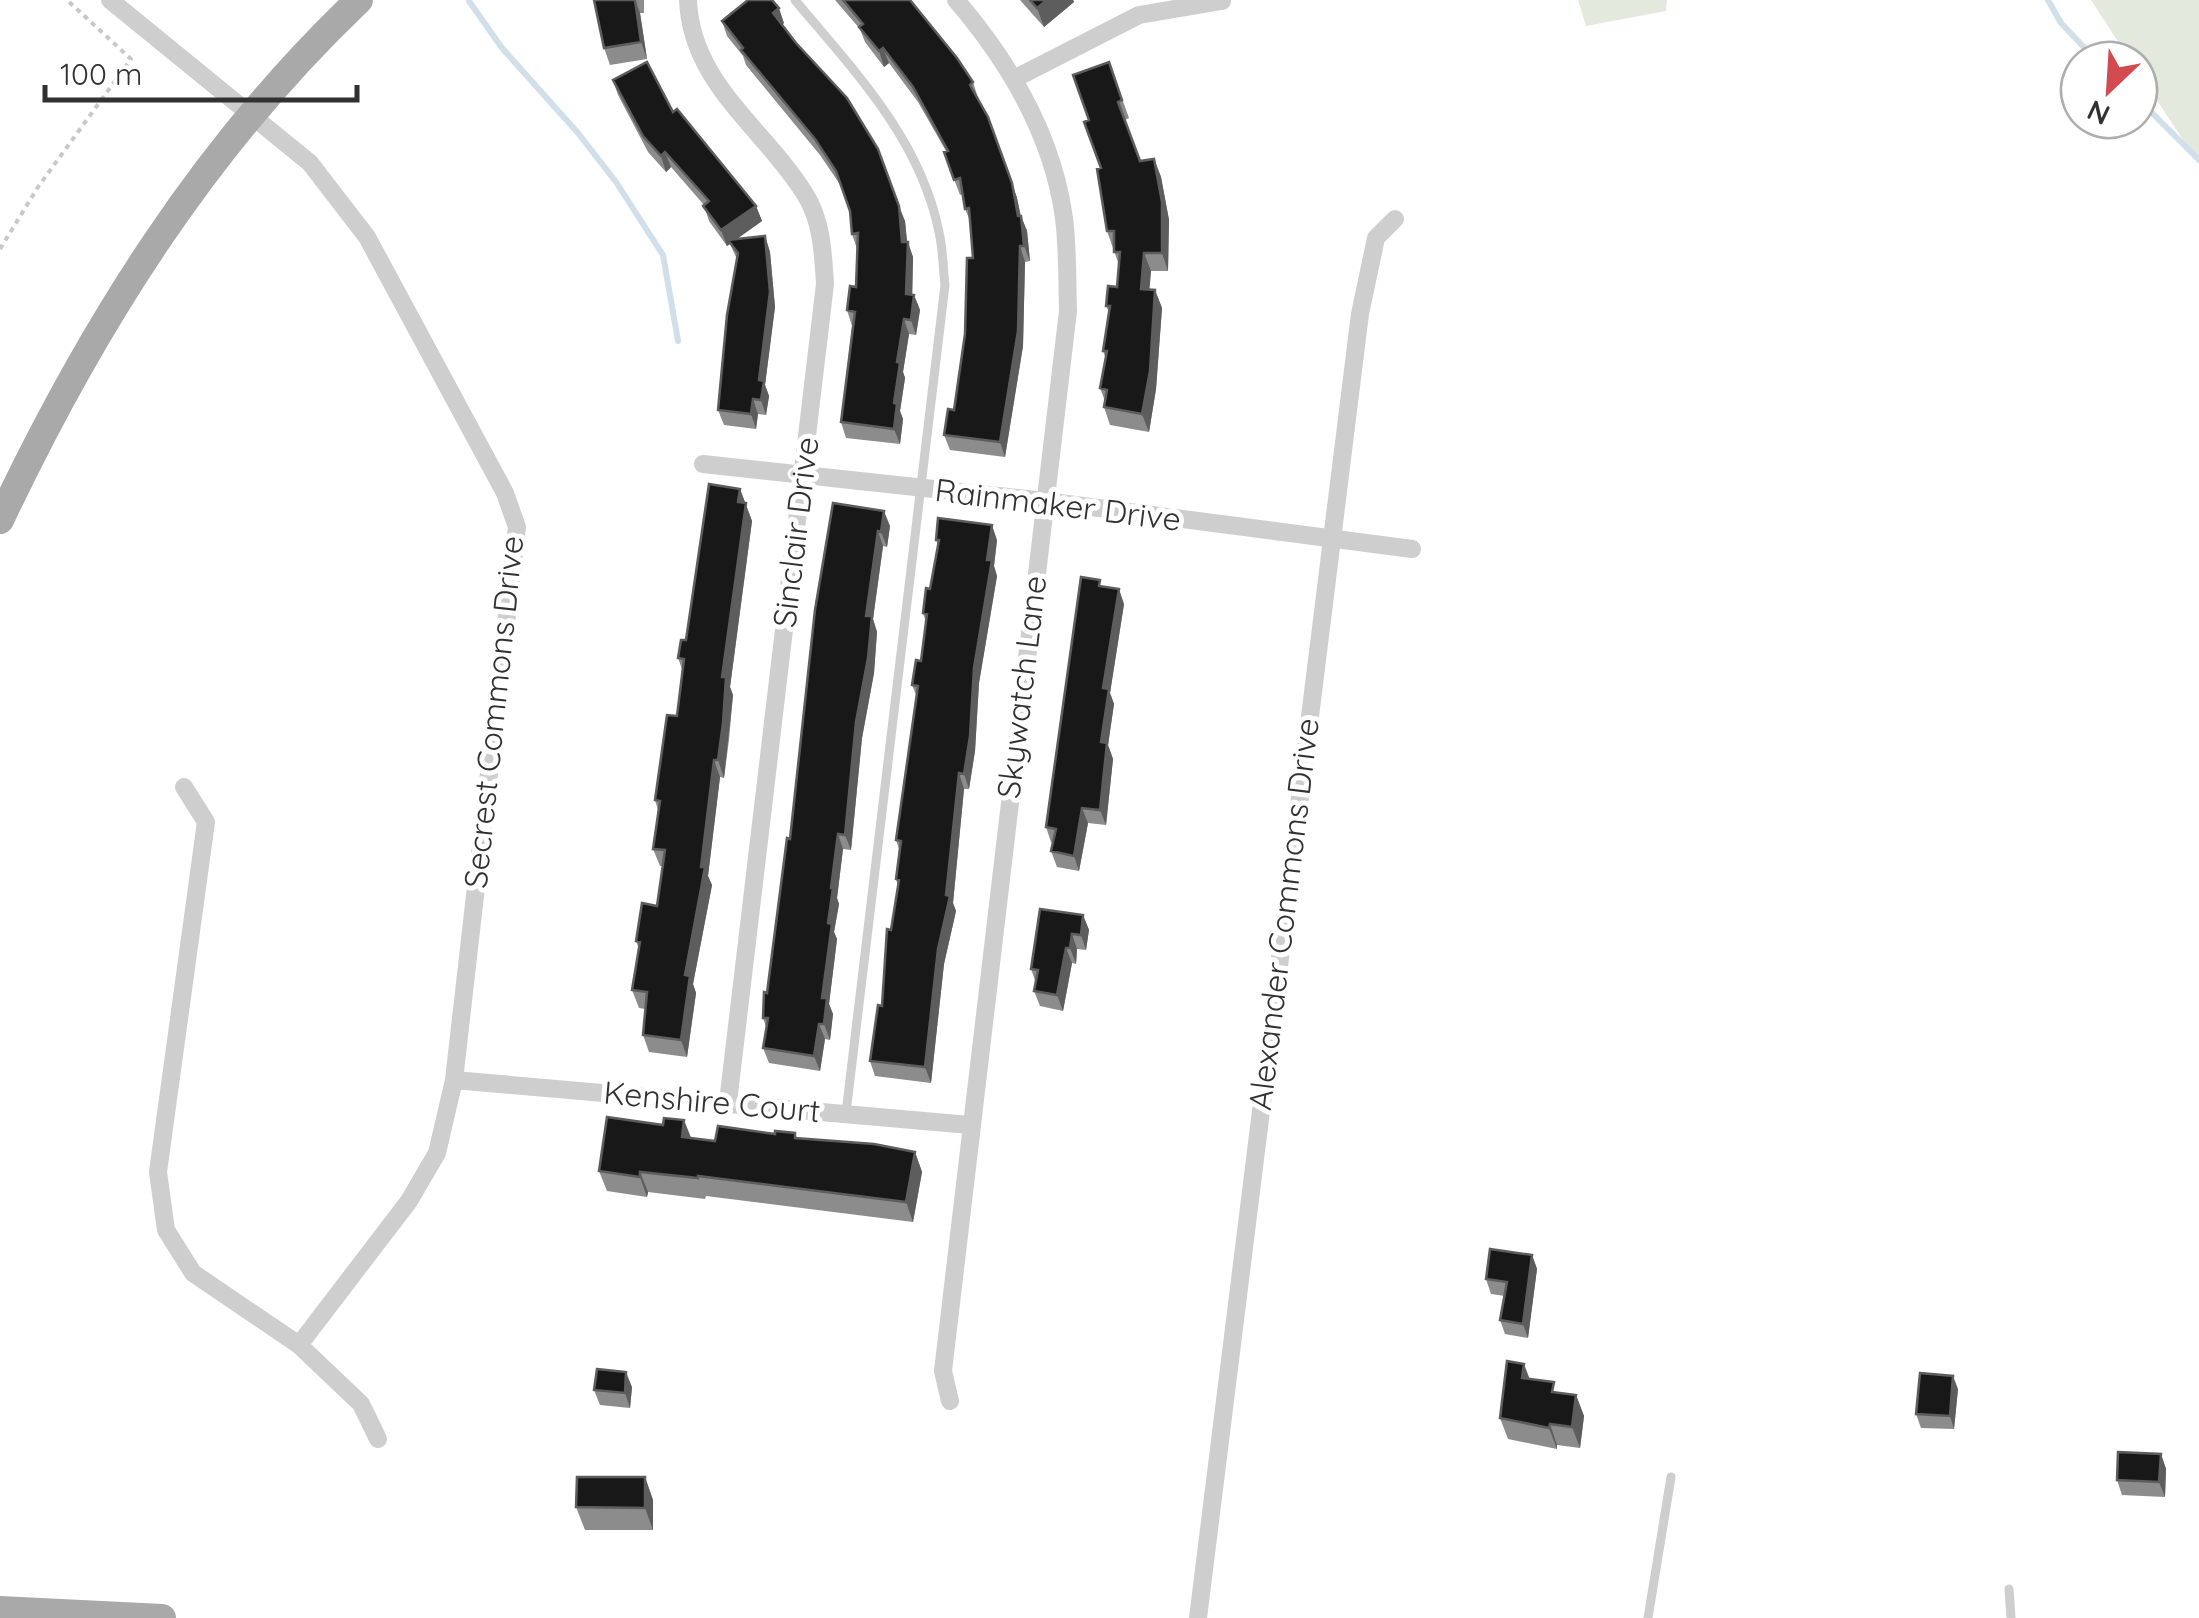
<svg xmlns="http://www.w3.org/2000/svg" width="2199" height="1618" font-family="Quicksand,sans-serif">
  <rect width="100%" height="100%" fill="#fff"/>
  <path fill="#e4e9de" d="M1578 0H1667L1666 11 1586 26Z
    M2091 0H2199V164L2139 73V60H2130Z"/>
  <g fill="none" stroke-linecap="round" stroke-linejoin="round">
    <path stroke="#d0dfe9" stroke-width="6" d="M2048 0 2061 23 2096 60
      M469 1 502 48 578 133 616 182 663 255 678 341
      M2139 100 2199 160"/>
    <path stroke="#c8c8c8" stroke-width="4" stroke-dasharray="5 5" stroke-linecap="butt" d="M0 249 38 187 131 59 67 0"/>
    <path stroke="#cecece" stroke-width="9" d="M795 0C854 71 920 138 939 232 943 249 943 268 945 285L846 1113
      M2009 1589 2011 1618
      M1648 1618 1671 1477"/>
    <path stroke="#cecece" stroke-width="18" d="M110 0 310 163 367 237 505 493 517 527 454 1080 437 1153 409 1201 299 1345
      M688 0C691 84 765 129 805 194 822 221 823 253 825 284L728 1102
      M1014 79 1139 15 1222 1
      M703 464 1045 501 1412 549
      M184 787 206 822 158 1172 166 1230 193 1273 299 1345 361 1404 378 1439
      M454 1080 970 1125
      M950 1401 943 1371 1068 311C1067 281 1068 249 1064 218 1053 136 1009 62 956 0
      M1198 1618 1360 314 1376 238 1395 219"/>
    <path stroke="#a9a9a9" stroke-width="28" d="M0 520C91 328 203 148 359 0
      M0 1610 162 1618"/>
  </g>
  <path fill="#8c8c8c" d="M594 0H644V13H640L647 59 610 65 604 48Z
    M835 0H910L973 82 978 98 988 117 1017 198 1021 216 1027 231 1030 261 1025 262 1023 346 1005 457 950 450 944 435 954 410 965 334 973 258 971 223 965 209 963 194 960 195 944 152 946 151 918 102 889 63 884 67 865 42 860 29Z
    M1020 0H1073L1074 2 1044 27Z
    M722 21 784 23 782 25 905 221 907 242 913 257 912 295H914L920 310 916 335 909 334 903 372 905 378 900 411 903 419 900 444 846 438 841 422 852 326 847 310 856 287 857 249 852 234 850 211 841 186 820 155 746 65 743 56 727 36Z
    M1109 62 1129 118 1125 120 1140 161 1154 159 1161 177 1169 220 1168 271H1151L1149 289 1155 290 1162 308 1156 389 1149 432 1110 425 1104 407 1105 401 1100 388 1106 359 1103 351 1109 312 1106 306 1117 287 1119 265 1107 231 1101 168 1089 120Z
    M613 80 673 112 756 206 762 221 737 239 765 236 770 252 775 307 765 385 769 396 766 415 758 414 756 429 724 425 718 410 737 259 730 244 727 246 709 221 704 205 671 167 666 172 648 152 618 95Z
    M740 489 752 521 730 687 733 695 729 740 724 778 720 777 708 876 712 885 693 984 696 993 687 1057 649 1052 643 1035 645 1009 639 1008 632 990 639 949 636 941 657 906 663 866H660L653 849 658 810 655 800 677 716 682 669 678 658Z
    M833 503 890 526 887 547 883 546 873 619 877 632 874 673 862 738 851 850 843 849 837 898 839 904 834 932 837 939 829 1004 833 1014 830 1040 825 1039 820 1071 769 1063 763 1048 766 1027 763 1018 790 839Z
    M936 540H997L994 566 997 576 979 683 975 751 969 789H964L953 903 956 911 944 964 931 1083 875 1076 870 1061 882 1006 898 886 896 879 899 849 896 840 917 697 912 685 921 661 926 622 923 613 930 589 938 545Z
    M1102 587 1124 604 1110 693 1114 704 1108 745 1113 759 1106 825 1088 823 1079 871 1057 867 1051 851 1053 843 1051 842 1046 827Z
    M1083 915 1089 930 1086 950 1077 949 1076 964 1072 963 1063 1011 1040 1006 1034 991 1036 983 1031 969Z
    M795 1133 797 1138 915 1152 922 1172 913 1222 706 1196 705 1199 648 1192 647 1197 607 1191 599 1171 691 1138 715 1141Z
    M1532 1255 1537 1269 1528 1338 1505 1334 1500 1320 1505 1296 1491 1294 1486 1279Z
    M1530 1379 1558 1393 1576 1395 1584 1416 1580 1448 1557 1445V1449L1508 1439 1500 1418Z
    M632 1387 630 1408 600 1405 594 1390Z
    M1958 1389 1954 1429 1921 1428 1916 1414Z
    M2161 1454 2166 1469 2165 1497 2122 1495 2117 1480Z
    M645 1477 653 1500V1530H585L576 1507Z"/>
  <path fill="#5d5d5d" d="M635 0 640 13 647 59 641 42Z
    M1047 0H1073L1074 2 1044 27 1037 8Z
    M779 8 784 23 778 28 773 13Z
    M883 48 889 63 884 67 879 51Z
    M665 152 671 167 666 172 661 156Z
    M1154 159 1161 177 1169 220 1168 271 1162 253Z
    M1012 183 1017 198 1022 224 1021 216 1027 231 1030 261 1024 246Z
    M756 206 762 221 731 243 728 240 730 244 727 246 721 230Z
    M899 206 905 221 908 251V242L913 257 912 309 906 294Z
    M765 236 770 252 775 307 765 385 769 396 766 415 761 400 759 380Z
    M1020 246 1025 262 1023 346 1005 457 1000 442Z
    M1144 253 1151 271 1148 307 1141 289Z
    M1155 290 1162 308 1156 389 1149 432 1142 414Z
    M914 295 920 310 916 335 911 320Z
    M904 319 909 334 903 372 905 378 900 411 903 419 900 444 894 429V403L897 362Z
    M753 399 758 414 756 429 751 414Z
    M740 489 752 521 730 687 733 695 724 778 718 760 722 677Z
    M884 511 890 526 887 547 881 532Z
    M992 525 997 540 994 566 997 576 979 683 975 751 969 789 964 774 974 668Z
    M878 531 883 546 873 619 877 632 874 673 862 738 851 850 845 835 866 616Z
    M1119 589 1124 604 1110 693 1114 704 1108 745 1113 759 1106 825 1100 810 1101 742 1103 688Z
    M714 760 720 777 708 876 712 885 693 984 696 993 687 1057 681 1040 685 975 701 867Z
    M959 773 964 789 953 903 956 911 944 964 931 1083 925 1067 938 949 946 895Z
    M1082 808 1088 823 1079 871 1074 856Z
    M838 834 843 849 837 898 839 904 834 932 837 939 829 1004 833 1014 830 1040 824 1024 822 998 831 888Z
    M1083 915 1089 930 1086 950 1081 935Z
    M1072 934 1077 949 1076 964 1070 948Z
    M1066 948 1072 963 1063 1011 1057 995Z
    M819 1024 825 1039 820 1071 814 1056Z
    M684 1120 692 1140 682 1137Z
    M915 1152 922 1172 913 1222 906 1202Z
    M640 1172 648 1192 647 1197 640 1177Z
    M1532 1255 1537 1269 1528 1338 1523 1324Z
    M1524 1364 1532 1385 1522 1378Z
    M626 1372 632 1387 630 1408 625 1393Z
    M1953 1376 1958 1389 1954 1429 1950 1416Z
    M1576 1395 1584 1416 1580 1448 1572 1427Z
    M1550 1424 1557 1445V1449L1549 1428Z
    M2161 1454 2166 1469 2165 1497 2159 1482Z
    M645 1477 653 1500V1530L645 1508Z"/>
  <path fill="#181818" stroke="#5d5d5d" stroke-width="2.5" d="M594 0H635L641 42 604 48Z
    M748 0H772L779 8 773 13 796 43 847 98 878 149 899 206 902 242H908L906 294 914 295 911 320 904 319 897 362 900 363 894 403 897 404 894 429 841 422 855 312 847 310 850 286 856 287 858 233 852 234 850 211 836 171 815 139 741 50 743 48 722 21Z
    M843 0H910L957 58 973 82 970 85 988 117 1012 183 1018 216H1021L1024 246H1020L1018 331 1000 442 944 435 948 409 954 410 965 334 967 258H973L969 208 965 209 960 178 954 180 944 152 948 151 913 87 883 48 879 51 859 27 863 24Z
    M1030 0H1047L1037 8Z
    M647 62 673 112 677 109 756 206 721 230 703 206 709 201 665 152 661 156 643 136 613 80Z
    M1109 62 1122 100 1118 102 1140 161 1154 159 1162 202V253H1144L1141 289 1155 290 1150 371 1142 414 1104 407 1107 390 1100 388 1107 351H1103L1110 306H1106L1108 286 1117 287 1120 252H1114V231H1107L1097 169 1101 168 1084 122 1089 120 1073 75Z
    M765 236 770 292 759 380 764 381 761 400 753 399 751 414 718 410 727 315 738 253 728 240Z
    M709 484 740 489 738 502 746 503 722 677H726L723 723 718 760H714L701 867H705L685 975 690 976 681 1040 643 1035 647 992 632 990 640 942 636 941 642 903 657 906 665 850 653 849 660 801 655 800 667 715 677 716 684 659 678 658 681 640H686Z
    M833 503 884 511 881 532 878 531 866 616H872L868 658 856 722 845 835 838 834 831 888H833L828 923 832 924 822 998H827L824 1024H819L814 1056 763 1048 768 1018H763L764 992 767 993 787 838 790 839 815 610Z
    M938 518 992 525 987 560H992L974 668 970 736 964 774 959 773 946 895 950 896 938 949 925 1067 870 1061 878 1005 882 1006 887 929 891 930 899 880 896 879 901 841 896 840 918 686 912 685 916 660 921 661 927 614 923 613 926 588 930 589 939 540H936Z
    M1081 577 1100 580 1099 586 1119 589 1103 688 1109 689 1101 742 1107 743 1100 810 1082 808 1074 856 1051 851 1056 829 1046 827Z
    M1040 909 1083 915 1081 935 1072 934 1070 948H1066L1057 995 1034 991 1038 970 1031 969Z
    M607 1117 663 1125 664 1118 684 1120 682 1137 715 1141 718 1126 775 1134V1131L795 1133V1138L874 1144 915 1152 906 1202 698 1176V1178L640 1172V1177L599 1171Z
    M1490 1249 1532 1255 1523 1324 1500 1320 1507 1282 1486 1279Z
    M1507 1361 1524 1364 1522 1378 1554 1382 1552 1392 1576 1395 1572 1427 1550 1424 1549 1428 1500 1418Z
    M597 1369 626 1372 625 1393 594 1390Z
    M1920 1373 1953 1376 1950 1416 1916 1414Z
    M2118 1452 2161 1454 2159 1482 2117 1480Z
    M577 1477H645V1508L576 1507Z"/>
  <g text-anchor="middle" stroke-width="10" stroke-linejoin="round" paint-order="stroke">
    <g font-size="32" fill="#313131" stroke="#fff">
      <text transform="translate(1058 505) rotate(7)" y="11">Rainmaker Drive</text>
      <text transform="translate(796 532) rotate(-83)" y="11">Sinclair Drive</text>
      <text transform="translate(1022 687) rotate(-83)" y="11">Skywatch Lane</text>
      <text transform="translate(494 712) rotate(-84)" y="11">Secrest Commons Drive</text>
      <text transform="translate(1284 914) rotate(-83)" y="11">Alexander Commons Drive</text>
      <text transform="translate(712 1102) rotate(5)" y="11">Kenshire Court</text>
    </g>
  </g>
  <g transform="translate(2109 90) rotate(205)"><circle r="48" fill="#ffffff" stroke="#adadad" stroke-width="2.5"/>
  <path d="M0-8L18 38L0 25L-18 38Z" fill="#d14b50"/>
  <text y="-15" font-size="28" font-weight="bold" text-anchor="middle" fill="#313131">N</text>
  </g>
  <path d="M45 85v15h312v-15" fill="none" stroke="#313131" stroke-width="5"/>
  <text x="60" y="85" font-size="30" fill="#313131" stroke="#ffffff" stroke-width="8" paint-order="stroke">100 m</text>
</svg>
